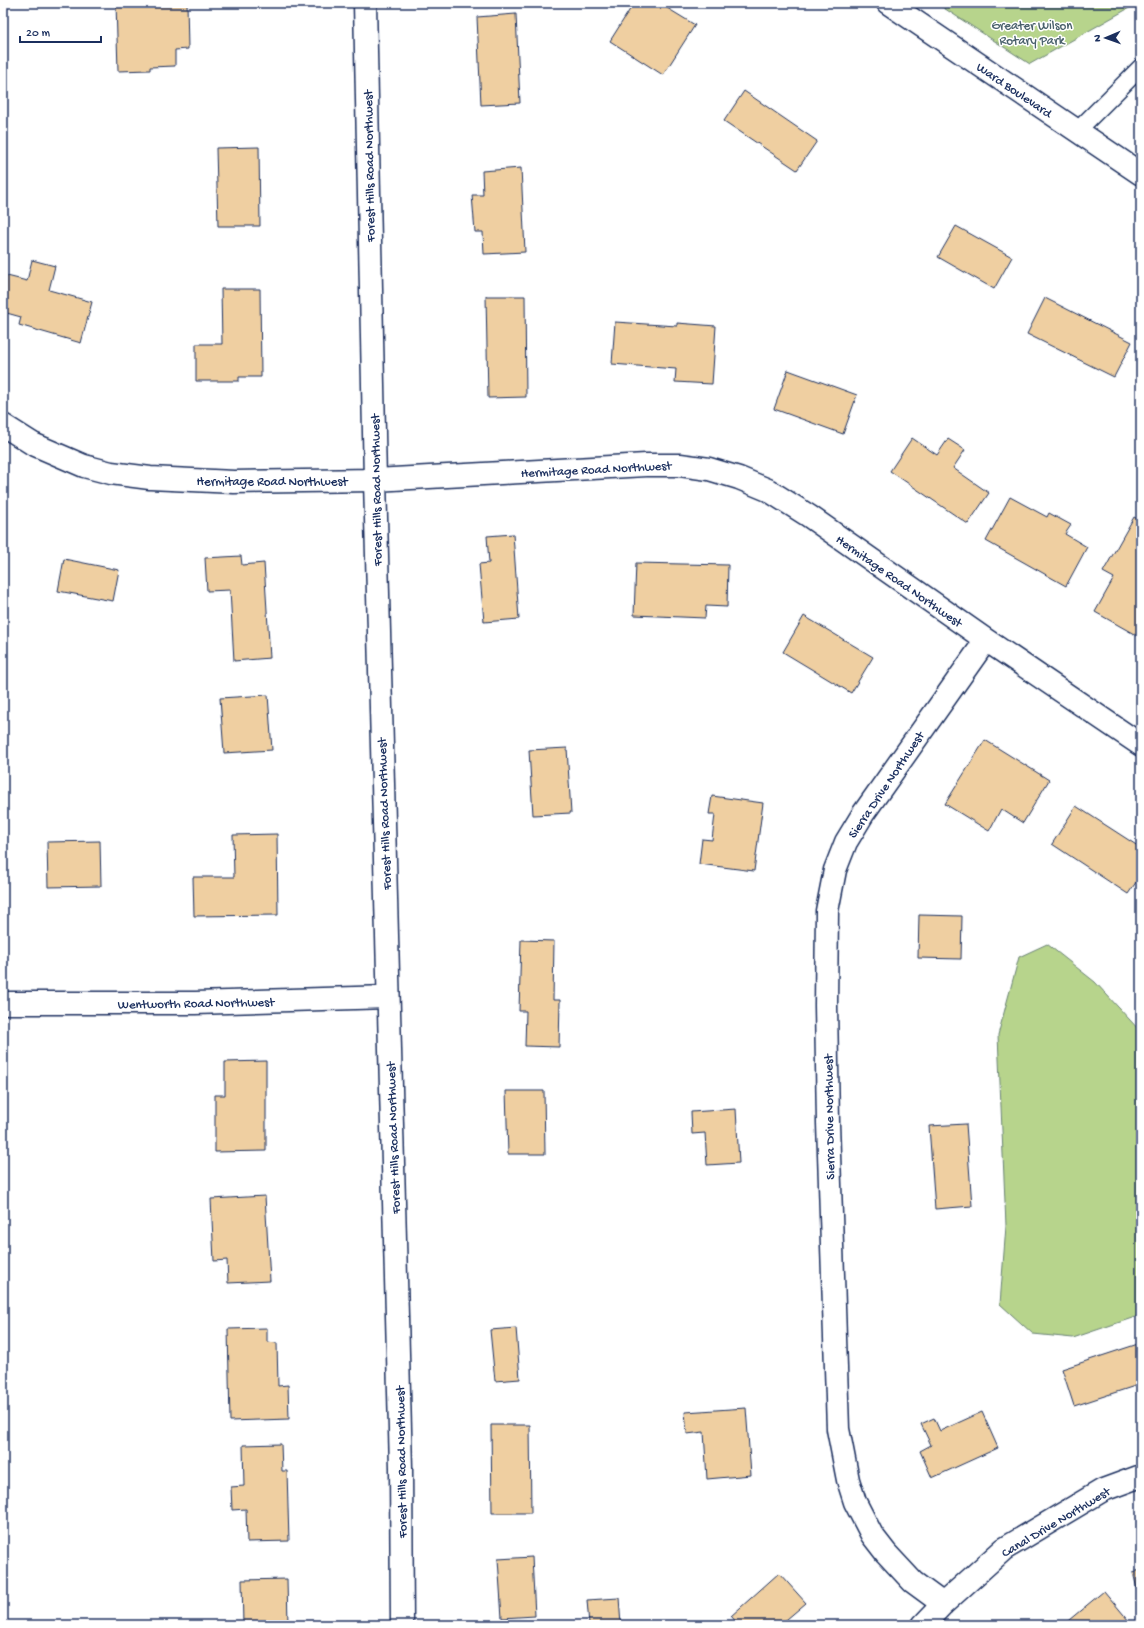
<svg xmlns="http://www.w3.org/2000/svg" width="1144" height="1628" font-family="'Gochi Hand',sans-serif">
  <rect width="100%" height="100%" fill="#fff"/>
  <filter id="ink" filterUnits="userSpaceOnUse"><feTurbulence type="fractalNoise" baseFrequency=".025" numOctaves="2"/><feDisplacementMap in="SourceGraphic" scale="8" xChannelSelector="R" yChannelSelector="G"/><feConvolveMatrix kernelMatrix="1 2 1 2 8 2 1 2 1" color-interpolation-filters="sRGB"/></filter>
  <g filter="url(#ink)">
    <path fill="#b7d48c" stroke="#698275" d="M936 3H1138L1030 64Z
      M1047 944 1095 982 1141 1032V1315L1073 1338 1033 1334 1000 1304 1006 1226 998 1035 1019 957Z"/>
    <path fill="#efcfa1" stroke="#1b2f5e" d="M116 3H187L188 49 175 50V66L150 67V70L118 71Z
      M634 3H659L695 25 663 75 610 41Z
      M516 14 520 103 481 105 477 17Z
      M744 91 817 141 797 170 724 121Z
      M259 147 260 226H218L216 148Z
      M521 168 525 252 484 254 483 232H475L472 195H483L482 171Z
      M956 226 1012 257 994 289 938 257Z
      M32 260 55 266 49 290 92 302 81 343 19 325 21 317 3 312V275L27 281Z
      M221 289H260L261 377H239V381H196V344H222Z
      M486 296H525L526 397 488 398Z
      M1045 298 1132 342 1114 377 1027 334Z
      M615 322 677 326V323L716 326 712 384 675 382 676 369 612 364Z
      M788 370 857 395 843 434 774 409Z
      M912 438 937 455 948 439 965 450 953 468 989 493 968 524 890 471Z
      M1010 497 1047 517 1049 513 1071 525 1065 534 1087 547 1066 586 986 541Z
      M1134 517 1141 521V638L1095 612 1114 578 1103 572Z
      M513 534 519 619 484 622 479 564 489 563 487 536Z
      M241 556 242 565 264 563 270 658 234 661 230 590 207 591 205 558Z
      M64 559 119 570 113 601 58 591Z
      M636 563 728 565 727 607 706 606 705 618 634 615Z
      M804 616 873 657 851 693 783 652Z
      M268 695 272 750 224 753 220 698Z
      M985 740 1049 780 1023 823 1001 809 989 831 945 804Z
      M567 748 571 813 533 815 529 750Z
      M712 796 763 803 754 871 699 864 702 839 712 840 715 814H709Z
      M1076 806 1141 848V875L1128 894 1052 844Z
      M277 834 278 915 194 916 193 877H234L233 835Z
      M100 841 101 886 48 887 47 842Z
      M919 915 962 916 961 959 918 958Z
      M521 940 554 941 553 1000H560L559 1047 525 1046 526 1011H519Z
      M266 1061V1151L215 1152V1095H225V1062Z
      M506 1091H544L545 1154H508Z
      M736 1109 739 1163 707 1165 705 1133 692 1134 691 1112Z
      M966 1124 972 1206 935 1209 929 1126Z
      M265 1196 270 1281 228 1283 227 1260 214 1261 211 1199Z
      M267 1328V1342L277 1343 278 1386 288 1385 289 1419 230 1421 228 1329Z
      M516 1328 520 1379 495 1381 490 1330Z
      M1141 1343V1384L1074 1406 1062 1369Z
      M746 1408 751 1475 707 1479 704 1432 687 1434 685 1412Z
      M982 1412 998 1448 932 1478 920 1451 931 1445 921 1424 934 1418 940 1431Z
      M491 1425H530L531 1513H492Z
      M281 1444 282 1471H287L289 1541 247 1542 246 1509 232 1510 231 1487 244 1486 243 1445Z
      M532 1557 535 1616 502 1618 498 1559Z
      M1141 1570V1606L1133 1572Z
      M779 1573 806 1603 780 1625H739L731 1616Z
      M287 1579 288 1625H243L242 1580Z
      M1104 1591 1129 1621 1124 1625H1063Z
      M619 1598 621 1625H589L587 1600Z"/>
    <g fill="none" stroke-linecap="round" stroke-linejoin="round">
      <g stroke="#1b2f5e" stroke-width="19">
        <path id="service" d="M1077 131 1141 67"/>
      </g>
      <g stroke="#1b2f5e" stroke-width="25">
        <path id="minor" d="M3 425 33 444 84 466 111 473 150 478 234 482 375 480 646 465H680L709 469 739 478 768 490 809 516 986 640 1141 745
          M3 1003H195L388 997
          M943 1604 913 1582 886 1553 872 1535 855 1502 848 1480 838 1429 828 1123 826 1005 827 911 835 870 846 842 863 814 986 640
          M923 1625 943 1604 1004 1549 1103 1490 1141 1476"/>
      </g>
      <g stroke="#1b2f5e" stroke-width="25">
        <path id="secondary" d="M365 3 375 480 401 1468 402 1625
          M888 3 1141 174"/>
      </g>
      <use href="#service" stroke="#fff" stroke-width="16"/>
      <use href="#minor" stroke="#fff" stroke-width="22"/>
      <use href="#secondary" stroke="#fff" stroke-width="22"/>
    </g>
  </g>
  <g text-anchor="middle" stroke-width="3" stroke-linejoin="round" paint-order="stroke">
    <g font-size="13" fill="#4a616c" stroke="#fff">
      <text x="1032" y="29">Greater Wilson<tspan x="1032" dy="15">Rotary Park</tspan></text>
    </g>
    <g font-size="13" fill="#1b2f5e" stroke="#fff">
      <text transform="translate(1015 89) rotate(34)" y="5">Ward Boulevard</text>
      <text transform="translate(368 166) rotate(-91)" y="5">Forest Hills Road Northwest</text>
      <text transform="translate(596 468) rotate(-3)" y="5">Hermitage Road Northwest</text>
      <text x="272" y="485">Hermitage Road Northwest</text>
      <text transform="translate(375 490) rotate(-91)" y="5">Forest Hills Road Northwest</text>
      <text transform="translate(900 580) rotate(35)" y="5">Hermitage Road Northwest</text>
      <text transform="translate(885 784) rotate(-56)" y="5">Sierra Drive Northwest</text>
      <text transform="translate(383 814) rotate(-92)" y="5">Forest Hills Road Northwest</text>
      <text transform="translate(196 1002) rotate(-1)" y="5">Wentworth Road Northwest</text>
      <text transform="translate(828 1117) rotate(-91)" y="5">Sierra Drive Northwest</text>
      <text transform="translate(392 1138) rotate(-92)" y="5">Forest Hills Road Northwest</text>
      <text transform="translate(400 1462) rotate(-91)" y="5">Forest Hills Road Northwest</text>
      <text transform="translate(1055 1521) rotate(-31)" y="5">Canal Drive Northwest</text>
    </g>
  </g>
  <rect width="1144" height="1628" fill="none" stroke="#fff" stroke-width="16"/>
  <rect x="8" y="8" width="1128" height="1612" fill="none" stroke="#1b2f5e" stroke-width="1.5" filter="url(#ink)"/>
  <g transform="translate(1106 38) rotate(268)" stroke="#ffffff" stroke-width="3" paint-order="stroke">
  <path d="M0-3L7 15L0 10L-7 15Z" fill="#1b2f5e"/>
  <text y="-6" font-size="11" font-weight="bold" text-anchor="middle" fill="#1b2f5e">N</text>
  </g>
  <path d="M20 36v6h81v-6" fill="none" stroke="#1b2f5e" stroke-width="2"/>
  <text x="26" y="36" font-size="12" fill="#1b2f5e" stroke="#ffffff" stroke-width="3" paint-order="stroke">20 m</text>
</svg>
